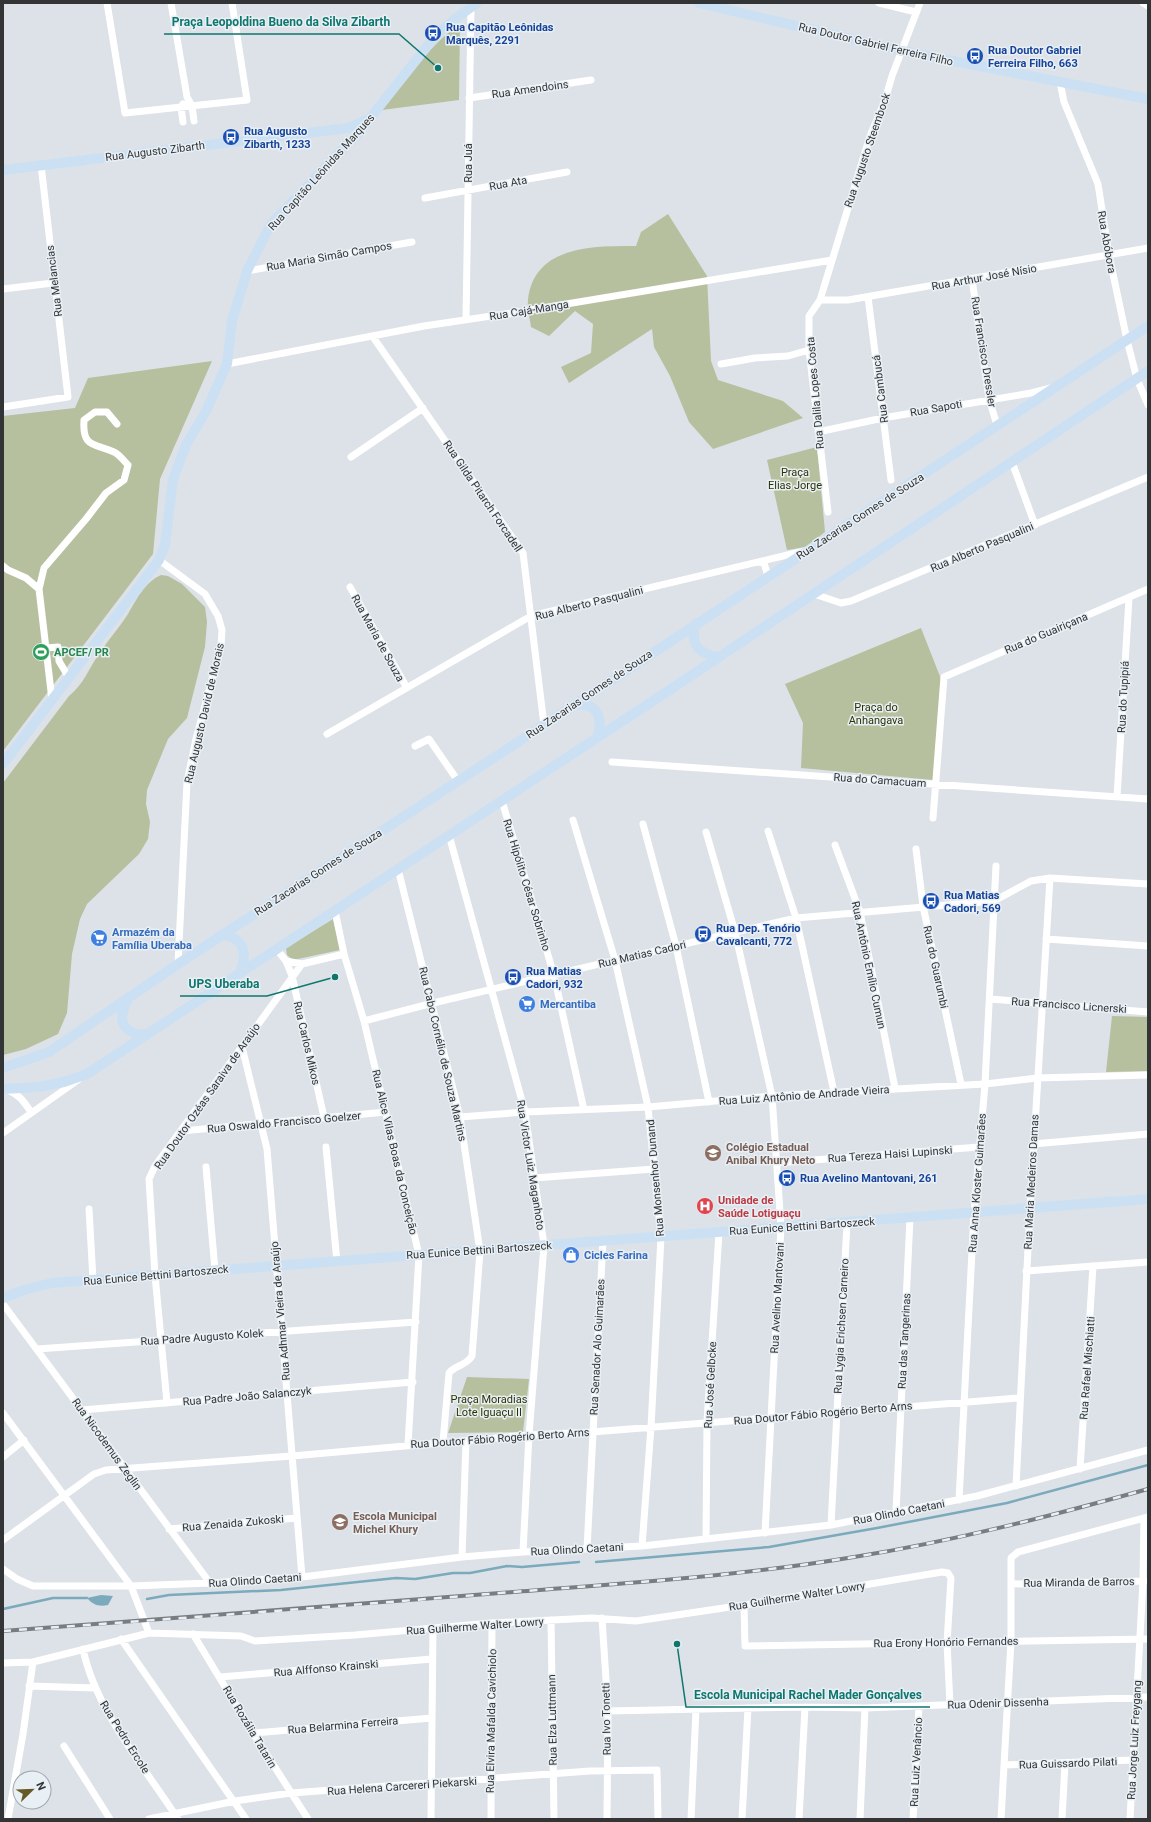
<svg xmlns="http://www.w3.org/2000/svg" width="1151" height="1822" font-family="Roboto,sans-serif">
  <rect width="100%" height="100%" fill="#dce2e7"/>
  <path fill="#b6c09e" d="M460 24 459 100 382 110C406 80 428 46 460 24Z
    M668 214 707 276 711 361 718 380 783 401 803 418 713 449 689 422 670 376 654 347 652 329 569 383 561 367 591 353 593 324 575 311 549 336 531 327C530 319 527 308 528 300 534 245 594 246 636 246L641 232Z
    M212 361 160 479 153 554 3 751V416L75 408 88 378Z
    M817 447 825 532 806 547 787 550 767 460Z
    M161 575 168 576 182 584 205 607 207 622 205 647 187 718 168 739 147 790 146 804 150 822 148 839 139 854 87 904 80 919 72 954 67 1013 58 1034 26 1049 3 1055V783L69 696C84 684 89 668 99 654 108 640 119 628 128 614 136 600 145 582 161 575Z
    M921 628 941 679 933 780 801 768 803 723 785 684Z
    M333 919 340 950 293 960 287 955 286 948Z
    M1112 1016 1148 1017V1071L1106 1072Z
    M467 1377 529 1379 523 1432 448 1433Z"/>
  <path fill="#7baabc" d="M101 1595 113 1596 108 1605C99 1607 93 1605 87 1598Z"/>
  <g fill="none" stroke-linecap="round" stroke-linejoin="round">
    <path stroke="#7baabc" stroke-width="2.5" d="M596 1562 769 1547 877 1528 1007 1503 1148 1465
      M147 1599 169 1595 281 1590 396 1578 415 1579 453 1573H470L507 1566 522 1567 579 1562
      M3 1609 53 1598H87"/>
    <path stroke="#fff" stroke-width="7" d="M107 3 125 113 247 100 232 3
      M171 3 187 97 192 106 194 121
      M879 3 916 12
      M1143 3 1148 6
      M1060 82 1064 102 1098 184 1109 255 1127 340 1137 379 1148 405
      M469 98 591 80
      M183 104 181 107 183 122
      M425 198 567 172
      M247 271 412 242
      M972 279 989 399 997 425
      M3 289 53 283
      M868 297 891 480
      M820 300H848L1148 248
      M466 319 471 7
      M373 337 523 553 544 725
      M227 364 424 326 512 313 832 260
      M721 364 755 358 788 356 809 350
      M3 407 68 397 41 165
      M818 432 883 418 1031 393 1051 388
      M351 457 423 408
      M1012 462 1035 525
      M828 512 809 350V316L820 300 870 136 885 100 892 76 920 3
      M159 560 205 594 218 616 222 630 221 646 196 739 187 782 178 964
      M758 562 764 563 768 576
      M3 566 8 570 26 578 39 589 52 700
      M350 587 407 688
      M39 589 44 568 86 519 106 493 124 480 128 465C124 461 119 454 114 452 94 443 82 448 84 420L95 412H107L117 424
      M814 594 841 603 851 601 1148 477
      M46 648 58 647 59 661 69 678
      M327 734 531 616 804 551
      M415 746 429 739 458 781
      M612 762 1148 799
      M1117 797 1129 598
      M502 801 554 975 584 1110
      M933 818 944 677 1148 589
      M573 820 615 960 648 1107 661 1237 651 1427 642 1546
      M643 824 676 946 709 1102
      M768 831 796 918 834 1092
      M706 832 735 932 772 1096 781 1227 765 1533
      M449 835 525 1112 544 1245 529 1435 523 1552
      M835 845 860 912 895 1088
      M916 849 923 906 961 1084
      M398 869 460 1117 480 1251 472 1356C466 1366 455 1365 449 1373L443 1442
      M335 911 344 954 364 1021 419 1255 408 1445
      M1046 939 1148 946
      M276 948 286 961 292 976 324 1117
      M286 961 302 964
      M990 999 1148 1012
      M364 1021 433 1003 796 918 994 901 1031 881 1050 878 1148 884
      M242 1047 267 1149 302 1577
      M7 1090C19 1094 24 1102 31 1112
      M460 1117 525 1112 648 1107 772 1096 985 1084 1037 1078 1148 1075
      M182 1131 386 1112
      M3 1133 78 1080
      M1033 1144 1148 1134
      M326 1147 337 1262
      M776 1163 979 1147
      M206 1167 215 1270
      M534 1178 654 1169
      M89 1209 93 1280
      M1026 1271 1148 1262
      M3 1304 210 1583
      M37 1349 416 1322
      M167 1403 155 1275 149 1179 155 1166 302 964 344 954
      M82 1410 413 1382
      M3 1413 131 1586 149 1633
      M3 1457 24 1440
      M1080 1469 1093 1266
      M1016 1486 1030 1209 1050 878
      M959 1500 974 1213 985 1084 996 866
      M896 1512 910 1218
      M831 1525 847 1223
      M169 1529 297 1518
      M706 1539 707 1422 719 1232
      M3 1540 94 1474 106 1470 292 1456 529 1435 592 1432 1019 1398
      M587 1549 603 1241
      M462 1557 466 1441
      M3 1569 17 1579 33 1586H131L210 1583 302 1577 462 1557 523 1552 642 1546 831 1525 977 1496 1148 1450
      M1011 1584 1146 1581
      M744 1605 745 1646 1148 1639
      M602 1618 608 1711 607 1819
      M551 1620 554 1819
      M193 1634 253 1733 308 1819
      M121 1639 246 1819
      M83 1649C95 1709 145 1768 178 1819
      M3 1663 33 1662 149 1633 241 1636 255 1641 355 1635 492 1623 592 1618 636 1621 744 1605 942 1572 948 1573 951 1578 947 1643 950 1705
      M220 1677 432 1659
      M29 1686 95 1688
      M608 1711 805 1707 865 1708 1148 1697
      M253 1733 432 1718
      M64 1746 110 1819
      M1004 1765 1133 1760
      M8 1819 23 1734 33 1662
      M149 1819 235 1801 291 1793 590 1771 657 1770 658 1819
      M431 1819 433 1628
      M491 1819 492 1623
      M691 1819 696 1709
      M742 1819 748 1708
      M799 1819 805 1707
      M860 1819 865 1708
      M913 1819 919 1706
      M1001 1819 1011 1641V1558L1018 1552 1148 1517
      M1062 1819 1065 1763
      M1130 1819 1143 1581 1144 1518"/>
    <path stroke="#cce0f4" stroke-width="10" d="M699 3 902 51 1148 99
      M3 170 348 128 366 120
      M696 623C689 643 698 654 718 657
      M574 705C597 701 604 718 597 737
      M3 764 159 560 165 545 173 479 186 445 206 411 227 364 232 321 247 271 271 224 359 132 436 35 456 18 477 3
      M221 935C244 937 248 953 240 972
      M128 999C126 1004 122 1011 122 1017 122 1031 136 1036 147 1034
      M3 1068 49 1052 178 964 544 725 1148 326
      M3 1089 39 1087 64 1082 87 1074 668 691 1148 371
      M3 1298 27 1289 52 1283 1148 1199"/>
    <g stroke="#797c80" stroke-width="4">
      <path id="rail" d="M3 1631C173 1619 343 1606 513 1592 627 1583 741 1576 854 1557 954 1541 1051 1516 1148 1489"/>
    </g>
    <use href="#rail" stroke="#e9f0f5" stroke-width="2.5" stroke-dasharray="8" stroke-linecap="butt"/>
  </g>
  <defs>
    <g id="bus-disc" transform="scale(0.9)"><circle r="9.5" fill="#1a4fb4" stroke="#e9f0f5"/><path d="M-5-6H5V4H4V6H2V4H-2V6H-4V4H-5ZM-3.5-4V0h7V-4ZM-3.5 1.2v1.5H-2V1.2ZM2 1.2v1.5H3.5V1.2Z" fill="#fff"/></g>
    <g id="stadium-disc" transform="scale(0.9)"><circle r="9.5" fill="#2e9e5b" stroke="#e9f0f5"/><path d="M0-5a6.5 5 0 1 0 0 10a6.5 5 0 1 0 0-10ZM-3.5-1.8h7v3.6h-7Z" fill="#fff"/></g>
    <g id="supermarket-disc" transform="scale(0.9)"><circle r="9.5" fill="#3f7fe0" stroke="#e9f0f5"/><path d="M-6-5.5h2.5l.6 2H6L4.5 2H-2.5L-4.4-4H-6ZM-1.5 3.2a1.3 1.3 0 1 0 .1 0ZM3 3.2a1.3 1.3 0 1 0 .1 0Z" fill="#fff"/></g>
    <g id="school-disc" transform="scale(0.9)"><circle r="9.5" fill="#8d6e63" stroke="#e9f0f5"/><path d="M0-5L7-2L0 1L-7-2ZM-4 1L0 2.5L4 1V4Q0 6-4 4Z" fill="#fff"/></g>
    <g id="hospital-disc" transform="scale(0.9)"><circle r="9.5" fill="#e0444e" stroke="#e9f0f5"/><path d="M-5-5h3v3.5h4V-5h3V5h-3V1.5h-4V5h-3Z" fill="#fff"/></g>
    <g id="shop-disc" transform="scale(0.9)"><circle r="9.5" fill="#3f7fe0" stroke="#e9f0f5"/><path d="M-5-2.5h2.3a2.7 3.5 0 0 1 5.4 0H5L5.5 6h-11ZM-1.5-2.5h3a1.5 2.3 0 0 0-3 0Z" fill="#fff"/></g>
  </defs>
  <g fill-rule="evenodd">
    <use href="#bus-disc" x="433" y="33"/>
    <use href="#bus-disc" x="975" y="56"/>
    <use href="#bus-disc" x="231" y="137"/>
    <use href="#stadium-disc" x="41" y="652"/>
    <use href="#bus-disc" x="931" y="901"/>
    <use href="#bus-disc" x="703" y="934"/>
    <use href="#supermarket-disc" x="99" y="938"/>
    <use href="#bus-disc" x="513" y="977"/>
    <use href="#supermarket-disc" x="527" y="1004"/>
    <use href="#school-disc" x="713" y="1153"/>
    <use href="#bus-disc" x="787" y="1178"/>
    <use href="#hospital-disc" x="705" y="1206"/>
    <use href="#shop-disc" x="571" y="1255"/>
    <use href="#school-disc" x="340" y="1522"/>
  </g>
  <g text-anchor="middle" stroke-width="3" stroke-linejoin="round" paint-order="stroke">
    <g font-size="11" font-weight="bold" fill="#164399" stroke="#e9f0f5" text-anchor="start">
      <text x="446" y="31">Rua Capitão Leônidas<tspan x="446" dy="13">Marquês, 2291</tspan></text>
      <text x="988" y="54">Rua Doutor Gabriel<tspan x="988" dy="13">Ferreira Filho, 663</tspan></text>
      <text x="244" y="135">Rua Augusto<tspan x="244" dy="13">Zibarth, 1233</tspan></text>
      <text x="944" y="899">Rua Matias<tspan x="944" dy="13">Cadori, 569</tspan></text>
      <text x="716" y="932">Rua Dep. Tenório<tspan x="716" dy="13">Cavalcanti, 772</tspan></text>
      <text x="526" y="975">Rua Matias<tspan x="526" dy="13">Cadori, 932</tspan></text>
      <text x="800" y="1182">Rua Avelino Mantovani, 261</text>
    </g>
    <g font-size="11" fill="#323436" stroke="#e9f0f5">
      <text transform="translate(876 44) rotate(13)" y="4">Rua Doutor Gabriel Ferreira Filho</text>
      <text transform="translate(530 89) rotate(-8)" y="4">Rua Amendoins</text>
      <text transform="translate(867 150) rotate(-71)" y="4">Rua Augusto Steembock</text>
      <text transform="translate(155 151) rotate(-7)" y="4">Rua Augusto Zibarth</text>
      <text transform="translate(468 163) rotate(-90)" y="4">Rua Juá</text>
      <text transform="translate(321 172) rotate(-48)" y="4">Rua Capitão Leônidas Marques</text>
      <text transform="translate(508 183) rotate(-11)" y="4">Rua Ata</text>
      <text transform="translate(1107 242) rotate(80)" y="4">Rua Abóbora</text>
      <text transform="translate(329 256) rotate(-10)" y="4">Rua Maria Simão Campos</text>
      <text transform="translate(984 277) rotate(-10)" y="4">Rua Arthur José Nísio</text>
      <text transform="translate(54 281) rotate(-97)" y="4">Rua Melancias</text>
      <text transform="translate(529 310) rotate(-9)" y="4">Rua Cajá-Manga</text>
      <text transform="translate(984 352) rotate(81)" y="4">Rua Francisco Dressler</text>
      <text transform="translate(880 389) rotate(-97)" y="4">Rua Cambucá</text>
      <text transform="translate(815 393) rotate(-95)" y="4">Rua Dalila Lopes Costa</text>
      <text transform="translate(936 408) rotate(-10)" y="4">Rua Sapoti</text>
      <text transform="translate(483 496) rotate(56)" y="4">Rua Gilda Pitarch Forcadell</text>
      <text transform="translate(860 516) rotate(-33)" y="4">Rua Zacarias Gomes de Souza</text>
      <text transform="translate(982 547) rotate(-23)" y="4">Rua Alberto Pasqualini</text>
      <text transform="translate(589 603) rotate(-14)" y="4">Rua Alberto Pasqualini</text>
      <text transform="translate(1046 633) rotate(-23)" y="4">Rua do Guairiçana</text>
      <text transform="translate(378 638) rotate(61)" y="4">Rua Maria de Souza</text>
      <text transform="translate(589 694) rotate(-34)" y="4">Rua Zacarias Gomes de Souza</text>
      <text transform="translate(1123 697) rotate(-87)" y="4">Rua do Tupipiá</text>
      <text transform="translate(204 713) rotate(-77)" y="4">Rua Augusto David de Morais</text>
      <text transform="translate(880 780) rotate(4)" y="4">Rua do Camacuam</text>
      <text transform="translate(318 872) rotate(-33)" y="4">Rua Zacarias Gomes de Souza</text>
      <text transform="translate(527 885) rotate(73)" y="4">Rua Hipólito César Sobrinho</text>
      <text transform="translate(642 954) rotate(-13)" y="4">Rua Matias Cadori</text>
      <text transform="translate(869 965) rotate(78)" y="4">Rua Antônio Emílio Cumun</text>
      <text transform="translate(936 967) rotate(78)" y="4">Rua do Guarumbi</text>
      <text transform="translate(1069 1005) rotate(4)" y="4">Rua Francisco Licnerski</text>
      <text transform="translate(307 1043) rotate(77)" y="4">Rua Carlos Mikos</text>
      <text transform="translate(443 1054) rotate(77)" y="4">Rua Cabo Cornélio de Souza Martins</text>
      <text transform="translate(804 1095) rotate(-4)" y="4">Rua Luiz Antônio de Andrade Vieira</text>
      <text transform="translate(207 1096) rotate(-55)" y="4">Rua Doutor Ozéas Saraiva de Araújo</text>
      <text transform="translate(284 1122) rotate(-5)" y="4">Rua Oswaldo Francisco Goelzer</text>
      <text transform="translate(395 1152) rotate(77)" y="4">Rua Alice Vilas Boas da Conceição</text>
      <text transform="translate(890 1154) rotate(-4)" y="4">Rua Tereza Haisi Lupinski</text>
      <text transform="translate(531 1165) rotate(81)" y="4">Rua Victor Luiz Maganhoto</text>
      <text transform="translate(655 1178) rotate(-95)" y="4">Rua Monsenhor Dunand</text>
      <text transform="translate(1031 1182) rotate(-87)" y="4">Rua Maria Medeiros Damas</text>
      <text transform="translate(977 1183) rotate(-86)" y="4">Rua Anna Kloster Guimarães</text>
      <text transform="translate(802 1226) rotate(-4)" y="4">Rua Eunice Bettini Bartoszeck</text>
      <text transform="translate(479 1250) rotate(-4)" y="4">Rua Eunice Bettini Bartoszeck</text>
      <text transform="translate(156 1275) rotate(-5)" y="4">Rua Eunice Bettini Bartoszeck</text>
      <text transform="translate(777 1298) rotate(-87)" y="4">Rua Avelino Mantovani</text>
      <text transform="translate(280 1311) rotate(-95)" y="4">Rua Adhmar Vieira de Araújo</text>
      <text transform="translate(841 1326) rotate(-87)" y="4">Rua Lygia Erichsen Carneiro</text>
      <text transform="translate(202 1337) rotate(-4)" y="4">Rua Padre Augusto Kolek</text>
      <text transform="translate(904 1341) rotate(-87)" y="4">Rua das Tangerinas</text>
      <text transform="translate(597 1347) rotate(-87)" y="4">Rua Senador Alo Guimarães</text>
      <text transform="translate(1087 1368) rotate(-86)" y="4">Rua Rafael Mischiatti</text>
      <text transform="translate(710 1385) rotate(-87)" y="4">Rua José Gelbcke</text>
      <text transform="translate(247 1396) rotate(-5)" y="4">Rua Padre João Salanczyk</text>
      <text transform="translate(823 1413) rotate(-5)" y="4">Rua Doutor Fábio Rogério Berto Arns</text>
      <text transform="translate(500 1438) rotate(-4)" y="4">Rua Doutor Fábio Rogério Berto Arns</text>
      <text transform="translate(107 1444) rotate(54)" y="4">Rua Nicodemus Zeglin</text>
      <text transform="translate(899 1512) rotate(-11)" y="4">Rua Olindo Caetani</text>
      <text transform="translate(233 1523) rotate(-5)" y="4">Rua Zenaida Zukoski</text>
      <text transform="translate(577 1549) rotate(-3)" y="4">Rua Olindo Caetani</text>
      <text transform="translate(255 1580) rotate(-4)" y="4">Rua Olindo Caetani</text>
      <text transform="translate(1079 1582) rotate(-1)" y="4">Rua Miranda de Barros</text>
      <text transform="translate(797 1596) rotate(-9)" y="4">Rua Guilherme Walter Lowry</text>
      <text transform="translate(475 1626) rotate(-4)" y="4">Rua Guilherme Walter Lowry</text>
      <text transform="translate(946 1642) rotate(-1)" y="4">Rua Erony Honório Fernandes</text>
      <text transform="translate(326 1668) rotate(-5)" y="4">Rua Alffonso Krainski</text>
      <text transform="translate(998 1703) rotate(-2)" y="4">Rua Odenir Dissenha</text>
      <text transform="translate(606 1719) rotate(-91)" y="4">Rua Ivo Tonetti</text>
      <text transform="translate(552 1720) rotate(-91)" y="4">Rua Elza Luttmann</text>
      <text transform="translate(491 1721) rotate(-89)" y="4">Rua Elvira Mafalda Cavichiolo</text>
      <text transform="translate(343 1725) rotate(-5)" y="4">Rua Belarmina Ferreira</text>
      <text transform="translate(250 1727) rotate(59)" y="4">Rua Rozália Tatarin</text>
      <text transform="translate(125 1737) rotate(58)" y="4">Rua Pedro Ercole</text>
      <text transform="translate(1134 1740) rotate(-87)" y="4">Rua Jorge Luiz Freygang</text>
      <text transform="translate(916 1762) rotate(-87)" y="4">Rua Luiz Venâncio</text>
      <text transform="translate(1068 1763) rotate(-2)" y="4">Rua Guissardo Pilati</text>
      <text transform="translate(402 1786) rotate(-4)" y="4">Rua Helena Carcereri Piekarski</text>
    </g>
    <g font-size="11" fill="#2a3303" stroke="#e9f0f5">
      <text x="795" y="476">Praça<tspan x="795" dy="13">Elias Jorge</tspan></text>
      <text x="876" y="711">Praça do<tspan x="876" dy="13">Anhangava</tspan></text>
      <text x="489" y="1403">Praça Moradias<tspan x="489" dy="13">Lote Iguaçu II</tspan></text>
    </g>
    <g font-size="11" font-weight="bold" fill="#27864d" stroke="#e9f0f5" text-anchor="start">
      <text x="54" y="656">APCEF/ PR</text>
    </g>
    <g font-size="11" font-weight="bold" fill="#366cbe" stroke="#e9f0f5" text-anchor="start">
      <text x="112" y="936">Armazém da<tspan x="112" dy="13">Família Uberaba</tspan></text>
      <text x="540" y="1008">Mercantiba</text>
      <text x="584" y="1259">Cicles Farina</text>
    </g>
    <g font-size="11" font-weight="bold" fill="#785e54" stroke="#e9f0f5" text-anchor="start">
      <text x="726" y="1151">Colégio Estadual<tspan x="726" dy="13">Anibal Khury Neto</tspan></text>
      <text x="353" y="1520">Escola Municipal<tspan x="353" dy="13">Michel Khury</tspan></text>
    </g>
    <g font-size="11" font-weight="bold" fill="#be3a42" stroke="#e9f0f5" text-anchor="start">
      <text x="718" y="1204">Unidade de<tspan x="718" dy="13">Saúde Lotiguaçu</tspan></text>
    </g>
  </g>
  <path fill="none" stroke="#0f766e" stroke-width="1.5" d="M438 68L399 34H164M335 977L267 996H180M677 1644L686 1707H930"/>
  <g fill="#0f766e" stroke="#e9f0f5" stroke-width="1.5">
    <circle cx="438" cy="68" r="4"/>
    <circle cx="335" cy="977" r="4"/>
    <circle cx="677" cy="1644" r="4"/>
  </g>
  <g font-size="12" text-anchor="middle" font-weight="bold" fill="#0f766e" stroke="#e9f0f5" stroke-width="3" stroke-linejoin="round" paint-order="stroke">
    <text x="281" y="26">Praça Leopoldina Bueno da Silva Zibarth</text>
    <text x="224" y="988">UPS Uberaba</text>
    <text x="808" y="1699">Escola Municipal Rachel Mader Gonçalves</text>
  </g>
  <rect width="1151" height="1822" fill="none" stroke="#323436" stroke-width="8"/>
  <g transform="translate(32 1790) rotate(67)"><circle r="19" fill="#e9f0f5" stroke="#a0a5a9"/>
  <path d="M0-3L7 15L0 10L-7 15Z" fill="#655926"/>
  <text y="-6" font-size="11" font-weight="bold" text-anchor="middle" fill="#323436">N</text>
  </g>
</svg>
